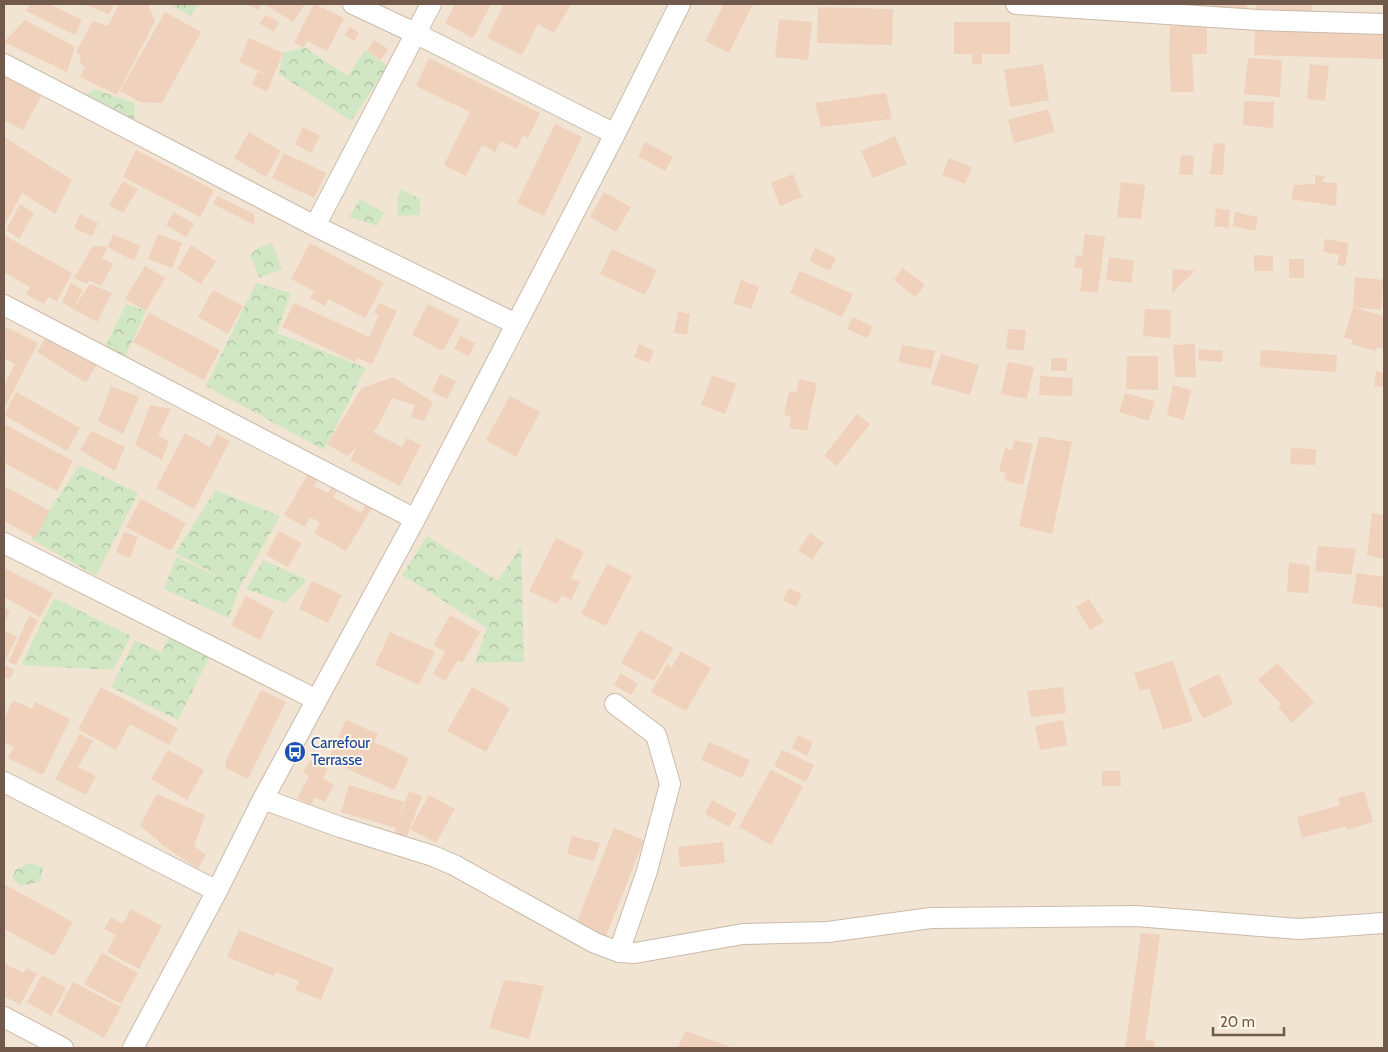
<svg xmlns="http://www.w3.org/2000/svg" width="1388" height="1052" font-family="Cabin,sans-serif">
  <defs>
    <pattern id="forest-crowns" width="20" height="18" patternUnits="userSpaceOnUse" patternTransform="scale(1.25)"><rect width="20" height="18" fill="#d1e7c3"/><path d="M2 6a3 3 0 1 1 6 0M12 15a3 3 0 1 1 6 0" fill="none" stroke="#aebea0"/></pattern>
  </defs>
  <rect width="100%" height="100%" fill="#fbf2e3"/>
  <path fill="#f2e4d2" d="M4 4H1384V1048H4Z"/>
  <path fill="url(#forest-crowns)" d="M173 4H198L191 16 173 6Z
    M304 47 348 76 365 50 388 66 351 121 279 74 283 53Z
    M93 89 135 103 134 121 85 97Z
    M400 189 420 199V215L398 216 397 202Z
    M360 199 384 213 377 226 349 217Z
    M272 243 282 269 260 278 250 255 259 247Z
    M256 283 291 293 277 333 366 368 324 450 206 386Z
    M126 304 146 311 123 362 104 349Z
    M79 465 138 493 96 576 31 539Z
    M216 490 280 516 240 587 229 618 164 589 176 557 226 580 175 553Z
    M427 536 498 581 521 546 524 662 475 663 487 628 402 575Z
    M263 560 307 580 285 603 246 589Z
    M54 598 131 636 113 670 21 665Z
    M170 634 211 654 178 720 111 687 135 640 161 653Z
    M30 863 43 867 40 882 20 886 12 877 16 869Z"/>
  <path fill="#efd1bc" d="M30 4H49L82 20 75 35 26 11Z
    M84 4H114L109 14Z
    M119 4H148L155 21 117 95 80 77 85 67 79 63 81 56 76 52 93 21 108 26Z
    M246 4H262L258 10Z
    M267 4H305L293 22 266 5Z
    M314 4 344 18 327 51 307 41 304 47 294 43Z
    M455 4H491L473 38 445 23Z
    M504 4H571L554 33 538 24 522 55 487 38Z
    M724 4H753L729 53 705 41Z
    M1203 4H1248L1245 14Z
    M1256 4H1312V14L1256 13Z
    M818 7 893 9 892 45 817 43Z
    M165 12 201 32 162 103 140 102 120 91Z
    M266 15 279 22 274 32 259 23Z
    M779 19 812 22 808 60 775 57Z
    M25 20 75 47 67 72 4 42Z
    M954 22H1010V54H982V64H972V54H954Z
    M1170 26H1207V54H1192L1194 92H1171L1169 54Z
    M350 27 359 33 354 41 345 35Z
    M1255 28 1384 32V59L1254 55Z
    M249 38 283 53 267 92 252 84 258 72 268 75 239 62Z
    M374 40 388 49 381 60 367 51Z
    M429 58 540 113 528 138 523 135 517 149 501 141 495 152 482 145 466 176 444 165 470 112 416 86Z
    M1248 58 1282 60 1280 97 1244 94Z
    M1043 64 1049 100 1010 107 1004 70Z
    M1310 64 1329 66 1325 101 1307 99Z
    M4 76 41 96 23 130 4 120Z
    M886 93 892 119 821 127 815 103Z
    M1244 101 1274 102 1273 128 1243 125Z
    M1048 109 1055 132 1014 143 1008 120Z
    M555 124 582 137 544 216 517 203Z
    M303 127 320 136 311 153 295 144Z
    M249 132 281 151 266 177 234 158Z
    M895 136 907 164 873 178 861 151Z
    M4 137 72 180 55 214 22 193 4 226Z
    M645 142 673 157 665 171 638 156Z
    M1214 143 1225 144 1223 175 1210 174Z
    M136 150 214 190 200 217 123 177Z
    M284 153 326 173 314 198 272 178Z
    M1181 155 1194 156 1193 175 1179 174Z
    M949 158 972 167 965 184 942 175Z
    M793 174 802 197 780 206 771 183Z
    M1315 175 1325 176 1322 182 1337 183 1336 206 1291 199 1294 185 1315 184Z
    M123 181 138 189 123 213 109 205Z
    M1121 182 1145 185 1141 219 1117 217Z
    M604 192 631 207 616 232 590 217Z
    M217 196 254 214 255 225 213 204Z
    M20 204 34 213 19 239 6 230Z
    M1216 208 1230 210 1228 228 1214 226Z
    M174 212 194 224 186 237 166 225Z
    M1235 212 1258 217 1255 231 1233 226Z
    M80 214 98 223 92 236 74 228Z
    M113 234 140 246 134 261 108 247Z
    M158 234 182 243 172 268 148 259Z
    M1085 234 1105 237 1098 293 1080 291 1083 269 1074 268 1076 255 1082 256Z
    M4 235 72 273 57 301 48 297 44 304 26 294 30 287 4 272Z
    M1325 239 1349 243 1345 266 1337 265 1339 255 1323 252Z
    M310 243 384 283 365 318 329 299 325 306 310 298 314 291 291 279Z
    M191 245 216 261 201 284 177 269Z
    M93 246 108 247 102 258 113 264 101 286 89 280 87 284 74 278Z
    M815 248 836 258 830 271 809 261Z
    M612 249 657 270 645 295 600 274Z
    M1254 255 1273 256V271H1254Z
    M1109 257 1134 261 1131 283 1106 280Z
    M1289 259H1304V278H1289Z
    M145 266 165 278 146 311 125 299Z
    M903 268 925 285 915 297 894 280Z
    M1173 269 1195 271 1172 293Z
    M800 271 853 294 842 317 790 293Z
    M1355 277 1384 280 1381 310 1353 307Z
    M741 280 759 287 751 309 733 303Z
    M71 283 83 290 73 309 62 302Z
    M90 284 112 293 97 322 73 309Z
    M213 290 243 306 228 334 198 317Z
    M294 303 369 337 379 315 374 313 379 303 397 311 372 364 357 358 355 362 282 327Z
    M428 304 460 320 443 351 412 335Z
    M1353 307 1384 316V348L1377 347 1376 351 1351 344 1353 340 1344 338Z
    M1145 309 1171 310 1170 338 1143 336Z
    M678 311 690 314 687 335 674 333Z
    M149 313 220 350 204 380 133 342Z
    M853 317 873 327 867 338 847 329Z
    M4 326 38 343 4 409V385L15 364 4 358Z
    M1008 329 1026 330 1024 351 1006 349Z
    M48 334 97 364 86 383 37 352Z
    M460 336 475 343 469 356 454 349Z
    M639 344 654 351 649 363 634 357Z
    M1195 344 1196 377H1175L1173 345Z
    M902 345 935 351 931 369 898 362Z
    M1199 349 1223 351 1222 362 1198 360Z
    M1261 350 1337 355 1336 372 1260 367Z
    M941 354 979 365 970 395 931 384Z
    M1127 356H1158V390L1126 389Z
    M1051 358H1067V371H1051Z
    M1008 362 1034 367 1027 399 1001 394Z
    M1376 371 1384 373V387L1374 386Z
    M440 374 456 381 447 399 432 392Z
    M712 375 736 384 725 414 701 405Z
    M1040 376 1073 378 1072 396 1039 395Z
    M393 377 433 402 424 421 411 417 415 405 392 398 377 428 373 432 402 447 407 438 421 445 400 486 350 460 357 447 347 456 327 444 362 388Z
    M799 379 817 383 807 431 789 428 791 417 784 415 789 391 796 393Z
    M1173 385 1191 390 1184 420 1167 415Z
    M111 386 139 397 123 434 98 421Z
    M16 392 80 428 67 451 4 415Z
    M1125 393 1155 401 1149 421 1119 412Z
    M510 396 540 412 516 457 486 440Z
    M150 405 171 409 158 436 169 441 162 460 135 445Z
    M857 414 870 424 837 466 824 456Z
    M4 424 73 461 57 491 4 463Z
    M91 431 125 447 115 471 80 450Z
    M185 433 210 447 217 434 230 441 194 509 156 488Z
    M1039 436 1072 442 1052 534 1019 526Z
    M1015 440 1033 444 1023 485 1004 480 1006 473 999 471 1005 448 1012 450Z
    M1291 448 1316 449 1315 465 1290 464Z
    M308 474 317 479 314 486 328 493 331 487 337 491 333 497 361 513 366 504 372 508 346 551 314 533 320 523 310 517 305 527 284 515Z
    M4 486 50 511 35 538 4 521Z
    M141 499 186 523 171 551 126 527Z
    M1372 513 1384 515V559L1367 555Z
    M279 531 302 543 288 567 266 555Z
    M124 532 138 537 130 558 116 552Z
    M810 533 824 543 812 560 798 550Z
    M556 538 584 552 571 578 580 582 571 600 562 595 557 604 529 591Z
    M1318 546 1356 549 1351 575 1315 571Z
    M1289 562 1310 566 1308 593 1287 592Z
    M607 564 632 576 606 626 581 614Z
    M4 568 53 593 40 617 4 597Z
    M1357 573 1384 577 1383 608 1352 603Z
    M312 581 342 595 328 623 299 609Z
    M789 588 802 594 796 607 783 600Z
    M246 596 274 611 260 640 231 625Z
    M1089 599 1104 622 1090 630 1076 607Z
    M4 608 10 610 4 624Z
    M450 615 480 632 462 663 458 660 445 681 433 674 445 652 433 645Z
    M29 616 38 620 16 665 8 662Z
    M4 630 17 637 6 660 4 659Z
    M640 630 673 648 654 681 621 663Z
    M390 632 435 652 419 685 375 665Z
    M681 651 711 668 686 711 651 692 667 664 672 667Z
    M1173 661 1193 721 1163 730 1149 688 1140 691 1134 673Z
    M1277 663 1314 702 1292 723 1278 707 1281 704 1258 680Z
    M4 664 14 670 10 679 4 676Z
    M621 673 638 684 631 695 614 685Z
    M1219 674 1233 704 1203 719 1188 689Z
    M101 687 178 728 169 745 130 724 116 750 78 729Z
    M472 687 510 708 486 752 447 731Z
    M1063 687 1066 713 1031 717 1027 691Z
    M261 690 286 702 248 779 226 768 225 762Z
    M13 700 32 709 35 702 70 719 43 775 8 758 14 747 4 742V719Z
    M346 720 378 734 374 742 409 758 394 790 328 760Z
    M1063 720 1067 745 1040 750 1035 726Z
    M80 734 93 741 78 767 96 776 86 795 55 779Z
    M798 735 813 742 807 756 792 748Z
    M709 742 750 760 742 778 701 760Z
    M168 750 204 770 187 800 151 779Z
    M782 750 814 765 806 782 774 766Z
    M310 760 328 769 323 778 334 785 325 802 315 797 311 805 297 798 309 776 303 773Z
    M771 769 803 787 771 845 739 827Z
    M1102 771H1120L1121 786H1102Z
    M349 785 404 802 397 825 409 791 422 796 406 839 394 834 396 828 341 812Z
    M1364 791 1373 822 1347 830 1346 826 1302 838 1297 817 1340 805 1338 798Z
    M157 794 205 815 194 846 206 855 198 869 164 846 140 825Z
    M429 795 455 809 436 843 410 829Z
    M712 800 737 814 729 827 705 814Z
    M614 828 644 840 606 936 576 924Z
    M572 836 600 843 594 861 567 854Z
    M723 842 725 863 680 867 678 847Z
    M4 884 73 922 54 956 4 929Z
    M131 909 162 926 139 969 107 952 116 935 104 929 111 917 123 924Z
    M239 930 334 968 321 1000 295 990 299 981 276 972 274 976 227 957Z
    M1141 933 1160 935 1145 1040 1155 1041 1154 1048H1125Z
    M102 953 138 973 121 1004 84 984Z
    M4 963 23 973 27 968 37 974 20 1005 4 996Z
    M42 975 66 988 51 1016 27 1002Z
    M504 980 544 986 529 1039 489 1028Z
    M73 982 121 1007 104 1038 57 1012Z
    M686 1031 733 1048H677Z"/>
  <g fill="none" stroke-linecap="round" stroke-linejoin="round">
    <g stroke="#cbbaaa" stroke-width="22">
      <path id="minor" d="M353 4 417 34 615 134
        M1016 4 1258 20 1384 24
        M4 64 315 226 516 324
        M315 226 431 4
        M4 305 415 519
        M4 543 317 700
        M615 704 656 735 670 784 647 871 619 952
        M4 782 217 891
        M263 799 340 827 433 856 454 865 595 943 619 952 635 953 743 934 828 932 931 918 1136 916 1299 929 1384 923
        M4 1017 63 1048
        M133 1048 217 891 263 799 415 519 615 134 680 4"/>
    </g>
    <use href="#minor" stroke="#fff" stroke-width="20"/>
  </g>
  <defs>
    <g id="bus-disc" transform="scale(1.125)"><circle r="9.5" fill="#1a4fb4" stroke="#fef6e9"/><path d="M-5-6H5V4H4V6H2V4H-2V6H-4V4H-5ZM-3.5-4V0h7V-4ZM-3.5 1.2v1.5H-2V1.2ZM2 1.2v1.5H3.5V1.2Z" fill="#fff"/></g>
  </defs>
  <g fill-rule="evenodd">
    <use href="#bus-disc" x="295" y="752"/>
  </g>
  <g text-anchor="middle" stroke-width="4" stroke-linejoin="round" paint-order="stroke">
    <g font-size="15" fill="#164399" stroke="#fef6e9" text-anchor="start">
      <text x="311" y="748">Carrefour<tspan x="311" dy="17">Terrasse</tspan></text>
    </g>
  </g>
  <rect width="1388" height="1052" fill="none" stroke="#71594b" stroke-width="10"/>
  <path d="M1213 1027v8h71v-8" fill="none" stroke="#71594b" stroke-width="2.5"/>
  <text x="1220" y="1027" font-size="15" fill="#71594b" stroke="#fef6e9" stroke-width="4" paint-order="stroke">20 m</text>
</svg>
